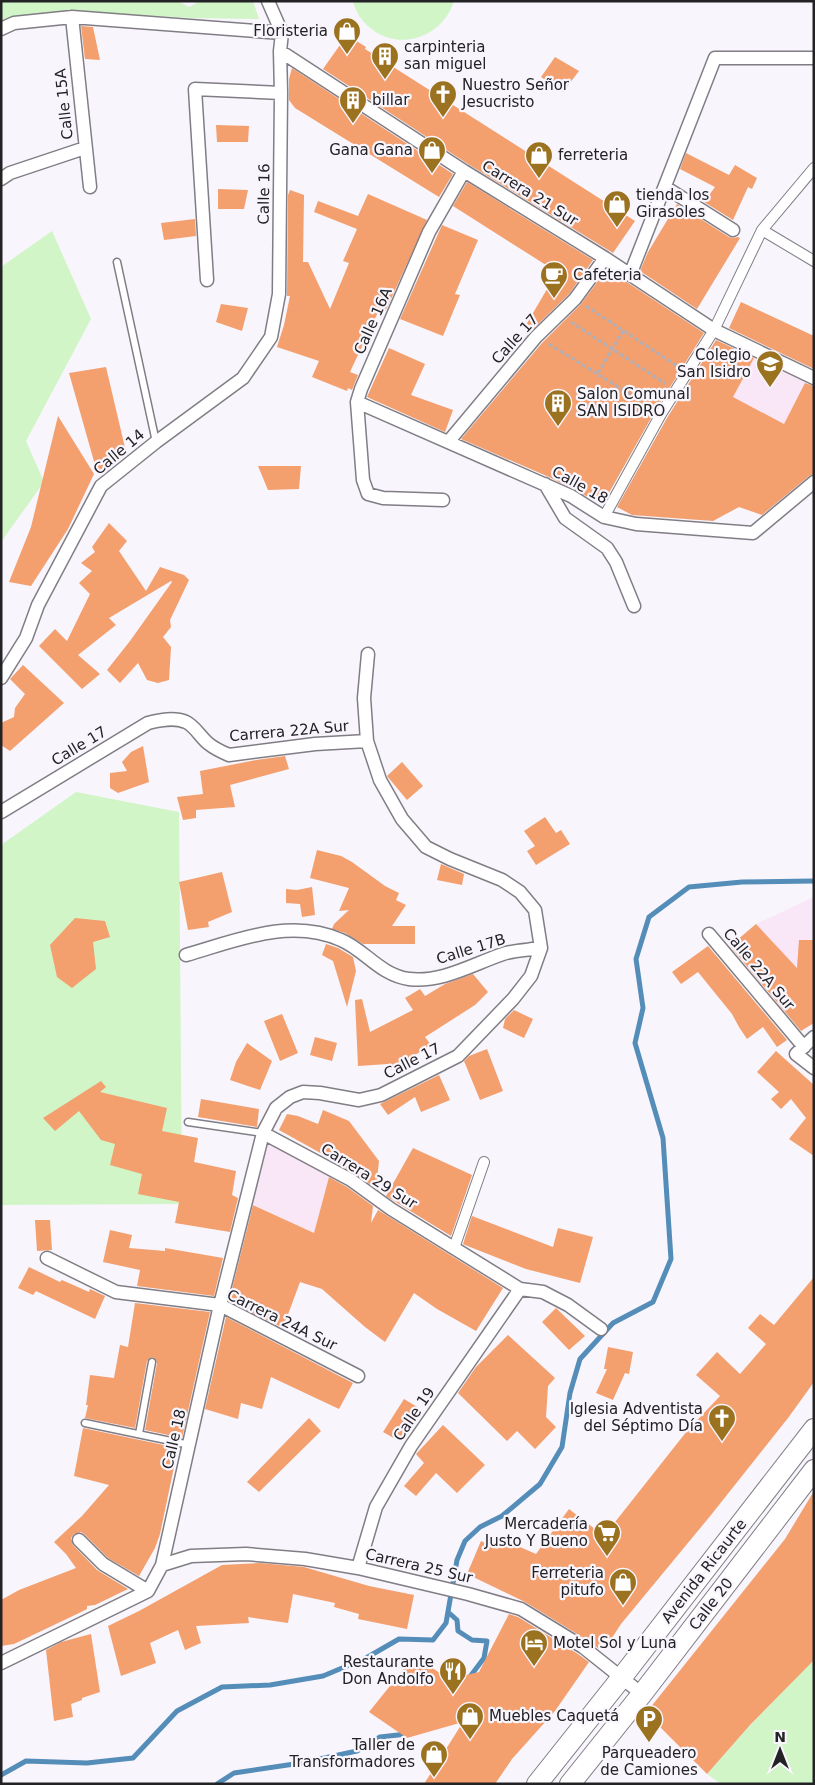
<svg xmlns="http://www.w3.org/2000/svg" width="815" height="1785" font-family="'DejaVu Sans',sans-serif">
  <rect width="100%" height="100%" fill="#f8f5fd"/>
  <path fill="#f9e6f7" d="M756 353 807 380 784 424 733 397Z
    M814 897V982L784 955 756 924Z
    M263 1134 330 1173 314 1233 248 1202Z"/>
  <path fill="#d1f5c7" d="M1 1H178L189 7 200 1H253L259 19 194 18 101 13 1 31Z
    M353 1H454C443 37 399 53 369 27 361 20 355 11 353 1Z
    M52 231 91 319 26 441 44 482 1 542V267Z
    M76 792 179 812 182 1204 1 1205V845Z
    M814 1659V1784H721L707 1774 750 1725Z"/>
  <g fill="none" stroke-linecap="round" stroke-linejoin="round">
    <path stroke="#558db9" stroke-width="5" d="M448 1612 457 1620 458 1631 472 1640 487 1641 484 1658 469 1678
      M1 1775 26 1761 87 1763 133 1758 177 1711 222 1687 270 1685 323 1676 366 1658 399 1639 433 1640 446 1623 457 1560 465 1541 480 1527 502 1516 540 1484 562 1447 570 1393 580 1359 613 1323 653 1302 671 1259 663 1138 635 1043 643 1008 636 959 649 917 689 887 742 882 814 881
      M217 1784 234 1773 301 1763 357 1751 380 1737 407 1734"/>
  </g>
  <path fill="#f39f6e" d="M81 26 93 27 100 60 85 59Z
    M347 35 366 47 365 49 635 221 613 253 468 164 323 69Z
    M555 57 579 71 563 92 541 77Z
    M292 68 453 174 439 197 295 108 289 100V79Z
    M216 125 249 126 248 142H217Z
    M686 153 729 175 735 165 757 178 752 189 748 187 733 220 704 202 715 187 680 169Z
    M467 182 593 260 569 294 533 329 526 325 557 272 453 206Z
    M218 189 248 190 244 209H218Z
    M290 190 304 195 303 262H308L330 309 349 263 343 261 357 229 314 212 318 201 358 216 368 194 427 220 385 312 379 310 350 372 358 375 352 390 348 388 347 391 312 377 319 361 277 347 284 325 290 296H287L288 195Z
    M677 204 729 237 733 238 738 237 740 238 697 309 640 271 648 252Z
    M195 219 196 236 164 240 161 223Z
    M442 225 478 240 455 294 460 295 443 336 400 319Z
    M607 269 704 333 655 411 605 500 595 495 592 499 549 477 461 439 542 343 581 304Z
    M741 302 814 336V369L729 328Z
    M221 304 248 308 242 331 216 322Z
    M716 340 754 358 733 397 784 424 805 383 814 386V474L809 476 762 515 739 507 713 521 632 515 617 507 667 418Z
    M389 348 425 364 411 395 453 410 445 432 367 397Z
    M106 367 126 452 97 472 69 373Z
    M58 416 94 474 68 529 31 586 9 582 31 527Z
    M258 466H301L299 489 268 490Z
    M109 523 127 541 119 551 146 591 160 567 184 575 189 580 170 620 171 627 163 637 171 647 169 680 158 683 147 680 138 663 120 683 107 670 130 641 172 582 171 581 109 618 116 625 78 655 100 674 82 689 39 646 55 629 67 641 90 594 79 583 92 571 81 563 95 552 92 547Z
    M23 665 64 703 10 751 1 745V723L14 717 15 708 25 694 10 679Z
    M143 746 149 782 118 793 110 788V773L127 771 122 762 131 752Z
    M285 756 289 769 230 785 235 807 196 810V818L183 820 177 797 203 794 200 771 256 760Z
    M402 762 423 786 407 800 387 776Z
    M545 817 556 833 561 830 570 844 536 865 527 851 535 846 524 831Z
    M317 850 341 856 352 862 385 886 399 893 396 900 406 905 392 926H415V944H363L345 933 332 929 334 924 349 910 339 911 349 888 310 878Z
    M441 864 464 874 462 885 437 880Z
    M222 872 232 912 208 922 209 927 188 930 179 882Z
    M312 887 315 915 302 917 300 904 286 903V889L297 890Z
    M75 918 105 921 110 937 93 942 96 969 72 988 57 977 50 945Z
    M756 924 797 968 799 940H814V1023L801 1031 730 946Z
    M326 944 338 948 353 957 356 971 347 1007 333 961 322 955Z
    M708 946 787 1040 777 1047 763 1027 747 1039 739 1027 732 1014 698 972 681 984 672 972Z
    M473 974 488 992 475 1005 425 1037 431 1045 391 1070 388 1064 358 1066 355 1000 362 999 370 1032 413 1010 405 998 420 989 425 996 445 984Z
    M514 1010 533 1019 524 1038 503 1028 505 1019Z
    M282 1014 298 1053 280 1061 264 1021Z
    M315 1037 337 1043 332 1061 310 1055Z
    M247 1043 272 1061 260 1090 230 1080 236 1062Z
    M487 1049 503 1091 480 1100 464 1061 469 1056Z
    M776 1051 814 1085V1156L789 1139 806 1118 791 1099 781 1109 771 1099 779 1092 757 1072Z
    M439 1075 450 1100 421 1112 415 1097 388 1115 380 1104Z
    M101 1081 106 1087 100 1092 167 1108 162 1131 198 1138 194 1162 236 1171 232 1195 238 1198 230 1232 175 1223 179 1202 138 1194 142 1174 110 1165 115 1144 101 1140 79 1111 55 1131 43 1118Z
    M201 1099 259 1109 257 1127 198 1117Z
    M323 1110 349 1121 379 1161 376 1188 333 1160 279 1130 287 1114 298 1116 318 1124Z
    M413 1148 472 1175 451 1236 386 1196Z
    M329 1177 347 1187 373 1206 371 1223 378 1210 503 1288 476 1331 437 1309 414 1293 385 1342 365 1327 322 1289 300 1282 283 1328 229 1301 253 1205 314 1233Z
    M472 1216 553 1247 558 1228 593 1237 580 1283 526 1269 465 1245 463 1244Z
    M35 1220H50L52 1250 37 1251Z
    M110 1230 132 1235 129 1248 165 1251V1248L223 1258 214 1296 137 1286 140 1270 103 1262Z
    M29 1267 60 1282 62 1280 89 1292 90 1289 105 1296 95 1319 36 1291 33 1295 18 1288Z
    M814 1277V1382L788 1418 711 1515 621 1624 604 1650 600 1647 599 1649 587 1640 525 1602 467 1574 481 1541 498 1549 502 1539 536 1554 569 1509 604 1536 687 1431 720 1396 696 1375 717 1352 740 1374 766 1344 748 1328 760 1314 774 1325Z
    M135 1303 210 1312 182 1438 145 1430 157 1363 153 1357 150 1358 147 1361 135 1428 85 1418 88 1405H86L90 1375 114 1378 120 1345 128 1347Z
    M556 1308 585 1336 569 1350 542 1322Z
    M226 1317 353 1383 339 1409 271 1377 262 1409 241 1403 238 1419 205 1409Z
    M508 1335 555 1378 548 1386 546 1417 556 1427 535 1449 517 1431 507 1441 458 1393 476 1367Z
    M608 1347 633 1352 629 1374 625 1373 613 1400 596 1393 607 1369H604Z
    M404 1399 419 1408 399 1441 383 1432Z
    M309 1418 321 1431 259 1492 247 1482Z
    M443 1425 485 1465 457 1493 436 1473 416 1496 404 1486 424 1463 416 1454Z
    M83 1428 178 1448 160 1534 155 1548 139 1576 108 1558 84 1534 81 1532 74 1534 71 1538 73 1545 97 1570 128 1589 95 1605 87 1606V1609L77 1614 14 1644 1 1646V1600L19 1590 76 1568 66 1554 54 1542 82 1516 109 1485 74 1476Z
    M814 1491V1660L750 1725 707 1774 646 1713 785 1539Z
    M260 1563 304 1567 369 1586 414 1595 407 1629 358 1619 359 1614 334 1607 335 1603 293 1594 288 1623 248 1617 249 1623 196 1626 201 1643 185 1650 178 1630 150 1643 156 1663 121 1676 108 1626 139 1611 222 1565Z
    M509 1614 518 1617 578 1654 589 1662 555 1711 512 1759 495 1784H424L463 1722 407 1738 369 1712 414 1656 449 1679 479 1672Z
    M91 1634 100 1692 82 1698V1700L71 1704 73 1717 54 1721 46 1650 61 1642Z"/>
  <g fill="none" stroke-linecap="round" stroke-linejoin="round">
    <g stroke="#807d84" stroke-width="9">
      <path id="service" d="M117 262 156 442
        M188 1122 263 1133
        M85 1423 190 1445
        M139 1434 152 1362"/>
    </g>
    <g stroke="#807d84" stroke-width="12">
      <path id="pedestrian" d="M762 230 814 261
        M604 517 661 414 714 330 762 230 814 168
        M454 1248 484 1162"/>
    </g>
    <g stroke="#807d84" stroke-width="15">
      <path id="minor" d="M72 17 90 187
        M1 29 14 23 72 17 282 33
        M280 51 464 171 605 258 714 330 814 378
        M1 179 10 173 85 148
        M665 187 733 230
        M630 275 715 58H814
        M207 280 195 89 281 93
        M357 402 571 496 604 517 636 524 753 533 814 482
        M449 441 536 337 575 299 605 258
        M545 484 565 518 607 548 616 562 634 606
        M443 500 383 498 368 494 363 480 357 402 361 389 429 232 464 171
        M1 678 26 638 38 605 101 486 156 442 243 378 271 337 279 294 281 93 280 51 282 33 268 1
        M1 812 148 723C160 720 174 717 186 722 195 726 201 738 209 744 215 749 222 752 229 755L315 744 367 741
        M709 934 804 1047
        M186 955C235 941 290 917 341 940 365 950 380 975 409 979 442 983 473 964 503 954 515 950 529 950 541 948
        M814 1037 796 1054 814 1068
        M263 1133 351 1180 391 1209 520 1289 543 1292 568 1305 601 1329
        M47 1258 116 1292 220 1305 358 1376
        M79 1540 103 1564 148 1591
        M162 1565 191 1556 246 1554 305 1559 358 1568 468 1594 521 1609 583 1647 642 1694
        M358 1568 376 1507 411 1446 520 1289
        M1 1663 148 1591 162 1565 220 1305 263 1133 276 1108 290 1097 303 1092 320 1093 359 1100 381 1095 458 1056 513 999 531 976 541 948 535 910 520 892 502 880 450 859 426 847 402 819 380 780 367 741 364 698 368 654"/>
    </g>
    <g stroke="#807d84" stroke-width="22">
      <path id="primary" d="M537 1784 622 1677 814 1429
        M570 1784 642 1694 814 1470"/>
    </g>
    <path stroke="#b2afb6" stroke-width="3" stroke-dasharray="4 2.5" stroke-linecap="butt" d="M586 306 677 366
      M571 322 666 384
      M549 344 652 408
      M598 373 623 331"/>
    <use href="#service" stroke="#fff" stroke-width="6"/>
    <use href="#pedestrian" stroke="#fff" stroke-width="10"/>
    <use href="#minor" stroke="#fff" stroke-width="12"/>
    <use href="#primary" stroke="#fff" stroke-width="20"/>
  </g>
  <defs>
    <g id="shop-pin" transform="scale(1.4375)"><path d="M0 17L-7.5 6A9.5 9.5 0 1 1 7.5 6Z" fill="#9b721f" stroke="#f8f5fd"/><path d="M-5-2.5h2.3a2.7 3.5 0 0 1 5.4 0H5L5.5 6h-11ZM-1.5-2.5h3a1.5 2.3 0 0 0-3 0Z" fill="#fff"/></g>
    <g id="building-pin" transform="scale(1.4375)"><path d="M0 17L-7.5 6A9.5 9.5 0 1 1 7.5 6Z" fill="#9b721f" stroke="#f8f5fd"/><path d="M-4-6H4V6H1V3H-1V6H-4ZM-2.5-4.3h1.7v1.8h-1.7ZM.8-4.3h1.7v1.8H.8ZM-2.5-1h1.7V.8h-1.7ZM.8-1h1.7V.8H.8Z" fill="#fff"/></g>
    <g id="church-pin" transform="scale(1.4375)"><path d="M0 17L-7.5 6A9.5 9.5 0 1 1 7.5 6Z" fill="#9b721f" stroke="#f8f5fd"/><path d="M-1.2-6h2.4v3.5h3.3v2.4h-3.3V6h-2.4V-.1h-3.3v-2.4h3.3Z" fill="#fff"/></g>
    <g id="cafe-pin" transform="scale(1.4375)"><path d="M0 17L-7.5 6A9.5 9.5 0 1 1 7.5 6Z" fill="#9b721f" stroke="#f8f5fd"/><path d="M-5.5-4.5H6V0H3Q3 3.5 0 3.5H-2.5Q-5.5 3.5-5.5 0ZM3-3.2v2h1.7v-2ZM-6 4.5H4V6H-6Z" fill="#fff"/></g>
    <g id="school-pin" transform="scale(1.4375)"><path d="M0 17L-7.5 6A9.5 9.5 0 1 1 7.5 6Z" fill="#9b721f" stroke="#f8f5fd"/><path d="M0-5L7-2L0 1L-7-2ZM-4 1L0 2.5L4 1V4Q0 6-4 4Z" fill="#fff"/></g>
    <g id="supermarket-pin" transform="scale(1.4375)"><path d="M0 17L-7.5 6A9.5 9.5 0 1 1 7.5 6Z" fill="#9b721f" stroke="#f8f5fd"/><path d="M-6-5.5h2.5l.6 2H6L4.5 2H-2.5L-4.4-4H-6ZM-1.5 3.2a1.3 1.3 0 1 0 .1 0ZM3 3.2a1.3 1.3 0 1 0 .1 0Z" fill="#fff"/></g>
    <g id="hotel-pin" transform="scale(1.4375)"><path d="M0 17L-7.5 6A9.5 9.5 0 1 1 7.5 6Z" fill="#9b721f" stroke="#f8f5fd"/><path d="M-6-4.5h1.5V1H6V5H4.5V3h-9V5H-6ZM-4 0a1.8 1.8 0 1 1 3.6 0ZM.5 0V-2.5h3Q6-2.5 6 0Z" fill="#fff"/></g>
    <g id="restaurant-pin" transform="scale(1.4375)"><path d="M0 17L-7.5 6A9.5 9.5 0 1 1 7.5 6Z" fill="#9b721f" stroke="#f8f5fd"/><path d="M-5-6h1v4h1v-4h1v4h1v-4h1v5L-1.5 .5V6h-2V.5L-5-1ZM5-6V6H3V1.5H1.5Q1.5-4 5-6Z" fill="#fff"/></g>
    <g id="parking-pin" transform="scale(1.4375)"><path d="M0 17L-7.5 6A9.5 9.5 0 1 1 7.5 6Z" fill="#9b721f" stroke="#f8f5fd"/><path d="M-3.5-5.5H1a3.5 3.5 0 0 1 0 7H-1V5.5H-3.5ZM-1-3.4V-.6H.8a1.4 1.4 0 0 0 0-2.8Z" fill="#fff"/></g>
  </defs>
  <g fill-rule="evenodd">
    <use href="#shop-pin" x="347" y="31"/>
    <use href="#building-pin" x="385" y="56"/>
    <use href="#church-pin" x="443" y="94"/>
    <use href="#building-pin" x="353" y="100"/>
    <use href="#shop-pin" x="432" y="150"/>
    <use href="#shop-pin" x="539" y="155"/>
    <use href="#shop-pin" x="617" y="204"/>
    <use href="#cafe-pin" x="554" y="275"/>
    <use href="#school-pin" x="770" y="364"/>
    <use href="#building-pin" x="558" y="403"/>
    <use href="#church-pin" x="722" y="1418"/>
    <use href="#supermarket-pin" x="607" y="1533"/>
    <use href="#shop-pin" x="623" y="1582"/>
    <use href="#hotel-pin" x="534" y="1643"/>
    <use href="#restaurant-pin" x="453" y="1671"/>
    <use href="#shop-pin" x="470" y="1716"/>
    <use href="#parking-pin" x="649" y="1719"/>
    <use href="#shop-pin" x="434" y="1754"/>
  </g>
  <g text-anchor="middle" stroke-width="4.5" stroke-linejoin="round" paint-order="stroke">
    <g font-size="15" fill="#232225" stroke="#f8f5fd" text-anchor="start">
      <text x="328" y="36" text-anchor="end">Floristeria</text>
      <text x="404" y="52">carpinteria<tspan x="404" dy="17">san miguel</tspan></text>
      <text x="462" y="90">Nuestro Señor<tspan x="462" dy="17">Jesucristo</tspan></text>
      <text x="372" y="105">billar</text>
      <text x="413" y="155" text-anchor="end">Gana Gana</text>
      <text x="558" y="160">ferreteria</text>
      <text x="636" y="200">tienda los<tspan x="636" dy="17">Girasoles</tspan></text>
      <text x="573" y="280">Cafeteria</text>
      <text x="751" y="360" text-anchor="end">Colegio<tspan x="751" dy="17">San Isidro</tspan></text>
      <text x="577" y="399">Salon Comunal<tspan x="577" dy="17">SAN ISIDRO</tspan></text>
      <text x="703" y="1414" text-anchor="end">Iglesia Adventista<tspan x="703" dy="17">del Séptimo Día</tspan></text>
      <text x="588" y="1529" text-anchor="end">Mercadería<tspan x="588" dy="17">Justo Y Bueno</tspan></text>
      <text x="604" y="1578" text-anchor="end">Ferreteria<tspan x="604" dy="17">pitufo</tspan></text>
      <text x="553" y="1648">Motel Sol y Luna</text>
      <text x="434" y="1667" text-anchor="end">Restaurante<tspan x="434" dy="17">Don Andolfo</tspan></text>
      <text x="489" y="1721">Muebles Caquetá</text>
      <text x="415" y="1750" text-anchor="end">Taller de<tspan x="415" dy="17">Transformadores</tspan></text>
      <text x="649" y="1758" text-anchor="middle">Parqueadero<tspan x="649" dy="17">de Camiones</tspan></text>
    </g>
    <g font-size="15" fill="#232225" stroke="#f8f5fd">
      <text transform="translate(64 104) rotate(-96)" y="5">Calle 15A</text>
      <text transform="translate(530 193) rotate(32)" y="5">Carrera 21 Sur</text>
      <text transform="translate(264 194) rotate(-89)" y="5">Calle 16</text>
      <text transform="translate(373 321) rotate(-66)" y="5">Calle 16A</text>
      <text transform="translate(515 339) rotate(-48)" y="5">Calle 17</text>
      <text transform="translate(119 452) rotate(-40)" y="5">Calle 14</text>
      <text transform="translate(580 485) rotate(29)" y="5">Calle 18</text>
      <text transform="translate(289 731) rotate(-5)" y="5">Carrera 22A Sur</text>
      <text transform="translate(79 746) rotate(-31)" y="5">Calle 17</text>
      <text transform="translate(471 949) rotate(-17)" y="5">Calle 17B</text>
      <text transform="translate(759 969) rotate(50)" y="5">Calle 22A Sur</text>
      <text transform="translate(412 1061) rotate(-27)" y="5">Calle 17</text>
      <text transform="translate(369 1176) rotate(32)" y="5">Carrera 29 Sur</text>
      <text transform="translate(282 1320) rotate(26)" y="5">Carrera 24A Sur</text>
      <text transform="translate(414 1414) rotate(-56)" y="5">Calle 19</text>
      <text transform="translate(174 1439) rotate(-77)" y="5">Calle 18</text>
      <text transform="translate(419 1566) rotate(13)" y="5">Carrera 25 Sur</text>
      <text transform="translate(704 1571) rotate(-52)" y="5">Avenida Ricaurte</text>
      <text transform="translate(711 1604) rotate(-52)" y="5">Calle 20</text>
    </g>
  </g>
  <rect width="815" height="1785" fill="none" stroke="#232225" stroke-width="5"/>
  <g transform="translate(780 1750)" stroke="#f8f5fd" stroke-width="4" paint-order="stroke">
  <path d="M0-4L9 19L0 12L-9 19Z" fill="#232225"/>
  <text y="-8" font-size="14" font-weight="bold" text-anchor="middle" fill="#232225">N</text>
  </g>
</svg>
